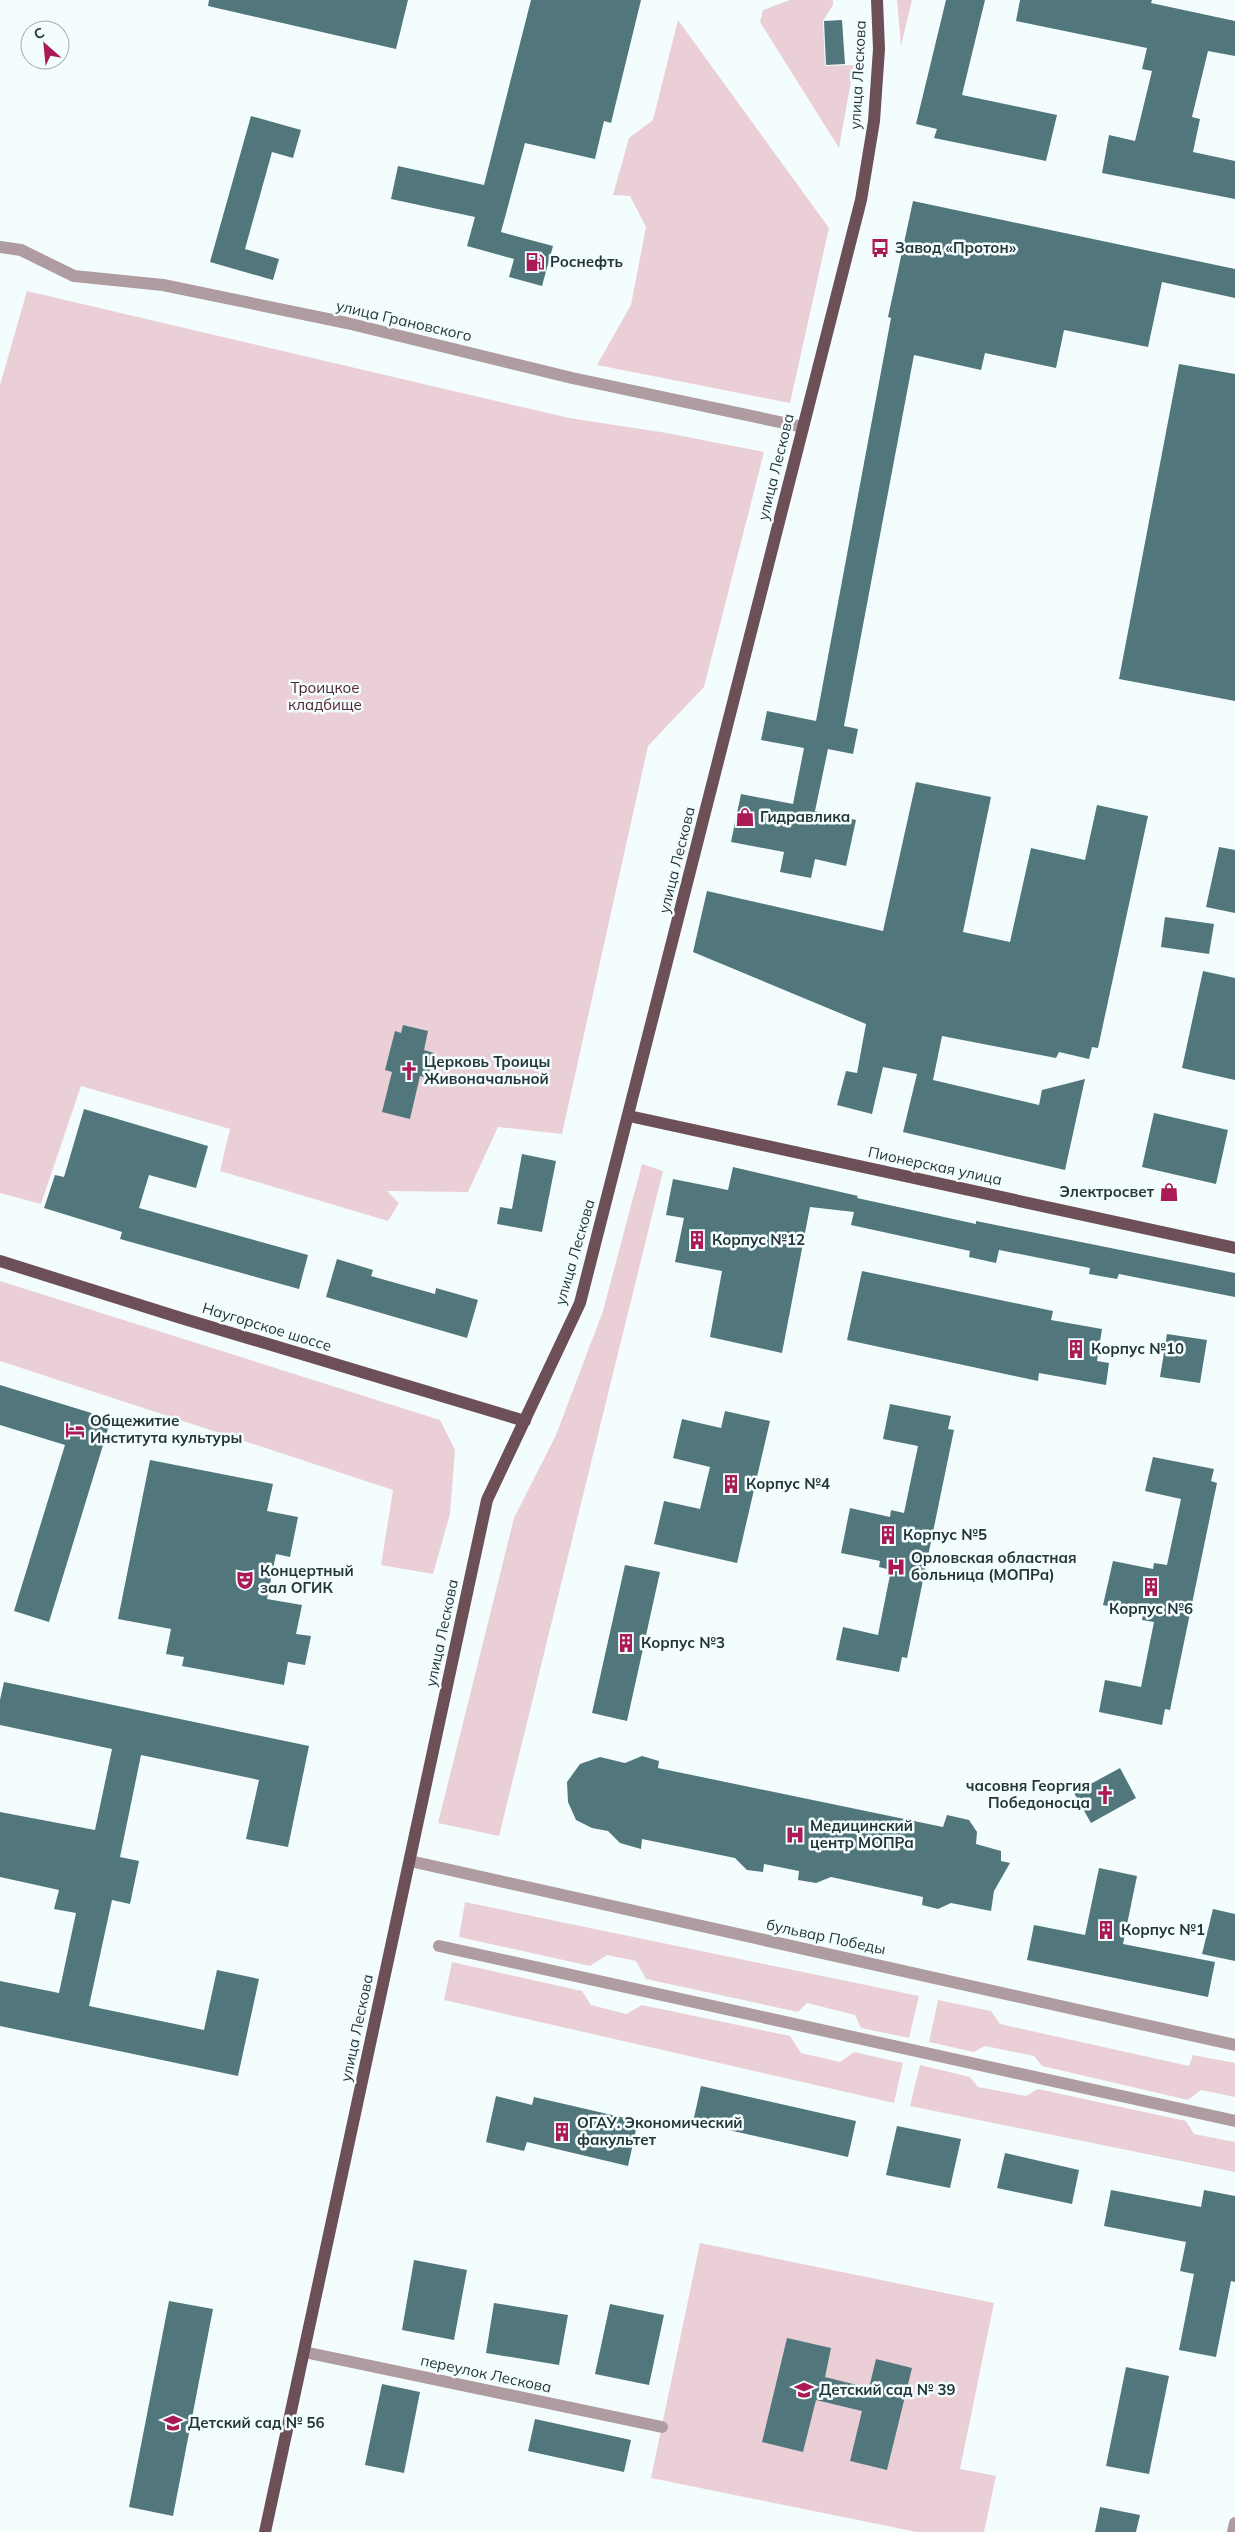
<svg xmlns="http://www.w3.org/2000/svg" width="1235" height="2532" font-family="Mulish,sans-serif">
  <rect width="100%" height="100%" fill="#f4fdfe"/>
  <path fill="#ead0d6" d="M790 0H833V5L823 21 825 66 854 65 839 148 760 22 763 10Z
    M897 0H912L901 46Z
    M678 20 829 228 790 403 597 365 631 305 646 227 630 196 613 195 629 138 653 120Z
    M27 291 569 418 667 433 764 452 704 687 648 746 562 1134 498 1127 468 1192 387 1191 399 1203 388 1221 220 1171 230 1129 81 1086 41 1204 0 1193V385Z
    M642 1164 663 1171 499 1836 438 1823 514 1518 556 1435 603 1311Z
    M0 1281 440 1420 455 1450 450 1514 433 1574 381 1565 393 1490 0 1361Z
    M465 1902 919 1996 909 2038 861 2028 855 2015 807 2003 798 2012 646 1979 636 1961 607 1955 590 1966 459 1937Z
    M452 1962 582 1991 591 2005 626 2014 642 2005 790 2036 801 2053 840 2062 854 2052 903 2063 894 2103 444 2000Z
    M938 2000 991 2011 1000 2024 1189 2066 1193 2055 1235 2063V2097L1201 2090 1188 2100 1042 2066 1034 2056 985 2046 974 2052 929 2042Z
    M920 2065 970 2077 978 2087 1026 2096 1038 2089 1186 2121 1194 2134 1235 2142V2172L910 2106Z
    M700 2243 994 2303 960 2469 996 2476 984 2532H917L651 2478Z"/>
  <path fill="#51777d" d="M209 0H408L396 49 208 6Z
    M531 0H641L611 123 604 121 595 159 525 143 501 232 553 246 542 286 509 277 514 259 467 246 475 217 391 199 398 166 484 185Z
    M946 0H985L962 95 1057 115 1046 161 934 138 937 129 916 124Z
    M1020 0H1152L1151 3 1235 21V56L1208 51 1192 117 1200 119 1193 152 1235 161V199L1102 173 1109 135 1135 141 1152 71 1142 69 1147 48 1016 21Z
    M842 20 845 64 826 65 824 21Z
    M251 116 301 130 293 158 272 152 245 249 279 259 273 280 210 262Z
    M913 201 1235 269V298L1162 282 1148 347 1064 330 1056 368 985 353 981 370 914 355 844 726 858 729 853 754 828 749 815 811 856 820 846 866 815 859 811 878 780 872 784 852 731 842 741 794 793 804 804 748 761 740 767 711 816 721 891 318 888 317Z
    M1179 364 1235 374V701L1119 679Z
    M916 782 991 797 963 932 1010 942 1031 848 1085 860 1097 805 1148 816 1098 1048 1092 1047 1089 1059 1059 1052 1056 1058 942 1036 933 1080 1039 1105 1042 1090 1085 1079 1065 1170 903 1132 917 1074 883 1067 872 1114 837 1105 846 1071 857 1073 866 1024 693 952 707 891 883 931Z
    M1219 847 1235 850V913L1206 907Z
    M1165 917 1214 924 1209 954 1161 947Z
    M1203 971 1235 978V1080L1182 1068Z
    M403 1025 428 1031 424 1050 434 1053 428 1078 420 1076 410 1119 382 1112 392 1072 385 1070 395 1031 401 1033Z
    M84 1109 208 1146 196 1188 149 1175 139 1208 308 1255 299 1289 120 1239 122 1232 44 1208 55 1175 64 1177Z
    M1154 1113 1228 1130 1216 1184 1142 1167Z
    M522 1154 556 1161 542 1232 497 1224 500 1207 512 1209Z
    M733 1167 858 1196 857 1198 976 1224V1221L1235 1273V1297L1119 1274 1117 1279 1089 1274 1090 1268 999 1250 996 1263 969 1257 970 1251 851 1225 854 1212 810 1207 782 1353 710 1337 722 1271 675 1262 684 1218 666 1215 673 1179 728 1190Z
    M337 1259 373 1270 371 1276 435 1294 436 1288 478 1300 467 1338 326 1297Z
    M862 1271 1053 1311 1051 1320 1102 1329 1097 1361 1109 1363 1106 1385 1039 1373 1038 1381 847 1340Z
    M1167 1334 1207 1340 1200 1383 1160 1377Z
    M0 1385 111 1419 49 1622 14 1611 65 1445 0 1425Z
    M890 1404 951 1416 948 1429 954 1430 907 1658 902 1657 899 1672 836 1660 843 1627 878 1635 891 1570 879 1567 880 1561 841 1553 850 1508 890 1517 891 1510 904 1513 918 1446 883 1439Z
    M725 1411 770 1421 737 1563 654 1544 664 1501 700 1509 710 1467 673 1458 682 1419 721 1428Z
    M1153 1457 1214 1469 1211 1481 1217 1483 1170 1710 1165 1709 1162 1725 1099 1712 1105 1680 1141 1687 1154 1622 1142 1620 1143 1613 1103 1605 1113 1561 1153 1569 1154 1563 1167 1565 1181 1499 1145 1491Z
    M150 1460 273 1484 267 1511 298 1517 290 1557 276 1554 267 1599 302 1605 296 1634 311 1636 305 1665 288 1662 284 1685 182 1666 184 1657 166 1654 171 1629 118 1619Z
    M625 1565 660 1572 627 1721 592 1713Z
    M4 1682 309 1746 288 1847 246 1839 259 1780 141 1755 120 1857 139 1861 130 1904 112 1900 89 2006 204 2030 217 1970 259 1979 238 2076 0 2026V1981L59 1993 76 1913 54 1909 59 1890 0 1877V1812L95 1830 112 1749 0 1725V1700Z
    M642 1756 659 1761 658 1768 943 1827 947 1815 969 1820 977 1832 976 1844 1001 1851V1861L1010 1863 994 1891 991 1911 951 1903 938 1909 922 1905 923 1897 831 1877 816 1883 798 1880 799 1871 764 1864 763 1872 747 1870 735 1858 642 1839 641 1849 620 1843 608 1831 592 1828 576 1820 568 1802 567 1782 580 1764 600 1757 625 1763Z
    M1120 1768 1136 1798 1091 1823 1074 1793Z
    M1099 1868 1137 1876 1123 1944 1215 1962 1208 1997 1027 1960 1034 1925 1085 1935Z
    M1213 1909 1235 1914V1961L1202 1954Z
    M701 2086 856 2121 848 2157 693 2122Z
    M496 2096 532 2105 534 2097 638 2121 628 2166 527 2142 524 2151 486 2142Z
    M897 2126 961 2139 950 2188 886 2175Z
    M1005 2153 1079 2170 1072 2204 997 2188Z
    M1111 2190 1201 2207 1204 2190 1235 2196V2282L1231 2281 1216 2357 1179 2350 1194 2274 1180 2271 1186 2242 1104 2226Z
    M414 2260 467 2270 454 2340 402 2330Z
    M169 2301 213 2309 173 2516 129 2507Z
    M494 2303 568 2315 559 2365 486 2353Z
    M610 2304 664 2315 649 2385 595 2374Z
    M787 2338 831 2348 825 2377 869 2388 876 2359 912 2368 887 2470 850 2461 862 2411 816 2400 803 2452 762 2442Z
    M1126 2367 1169 2376 1149 2474 1106 2466Z
    M382 2384 420 2392 404 2473 365 2465Z
    M535 2419 631 2440 624 2472 528 2451Z
    M1100 2507 1140 2515 1136 2532H1095Z"/>
  <g fill="none" stroke-linecap="round" stroke-linejoin="round">
    <path stroke="#ae9ca0" stroke-width="12" d="M0 247 21 250 74 276 163 285 347 323 572 378 803 427
      M410 1861 1235 2045
      M439 1946 1235 2121
      M304 2352 662 2427
      M1233 2532 1235 2523"/>
    <path stroke="#6d5057" stroke-width="12" d="M629 1116 1235 1248
      M0 1261 181 1318 525 1421
      M265 2532 487 1500 580 1303 861 200 874 121 879 49 877 0"/>
  </g>
  <defs>
    <g id="bus-bare" transform="scale(1.5)"><path d="M-5-6H5V4H4V6H2V4H-2V6H-4V4H-5ZM-3.5-4V0h7V-4ZM-3.5 1.2v1.5H-2V1.2ZM2 1.2v1.5H3.5V1.2Z" fill="#aa1a55" stroke="#f4fdfe" stroke-width="2.5" paint-order="stroke"/></g>
    <g id="fuel-bare" transform="scale(1.5)"><path d="M-5.5-6h7V0h2V4h1.3V-2.5L3-4.5l.8-.8L6-3V5H2.5V1h-1V6h-7ZM-4.2-4.7v3.2H.2V-4.7Z" fill="#aa1a55" stroke="#f4fdfe" stroke-width="2.5" paint-order="stroke"/></g>
    <g id="shop-bare" transform="scale(1.5)"><path d="M-5-2.5h2.3a2.7 3.5 0 0 1 5.4 0H5L5.5 6h-11ZM-1.5-2.5h3a1.5 2.3 0 0 0-3 0Z" fill="#aa1a55" stroke="#f4fdfe" stroke-width="2.5" paint-order="stroke"/></g>
    <g id="church-bare" transform="scale(1.5)"><path d="M-1.2-6h2.4v3.5h3.3v2.4h-3.3V6h-2.4V-.1h-3.3v-2.4h3.3Z" fill="#aa1a55" stroke="#f4fdfe" stroke-width="2.5" paint-order="stroke"/></g>
    <g id="building-bare" transform="scale(1.5)"><path d="M-4-6H4V6H1V3H-1V6H-4ZM-2.5-4.3h1.7v1.8h-1.7ZM.8-4.3h1.7v1.8H.8ZM-2.5-1h1.7V.8h-1.7ZM.8-1h1.7V.8H.8Z" fill="#aa1a55" stroke="#f4fdfe" stroke-width="2.5" paint-order="stroke"/></g>
    <g id="hotel-bare" transform="scale(1.5)"><path d="M-6-4.5h1.5V1H6V5H4.5V3h-9V5H-6ZM-4 0a1.8 1.8 0 1 1 3.6 0ZM.5 0V-2.5h3Q6-2.5 6 0Z" fill="#aa1a55" stroke="#f4fdfe" stroke-width="2.5" paint-order="stroke"/></g>
    <g id="hospital-bare" transform="scale(1.5)"><path d="M-5-5h3v3.5h4V-5h3V5h-3V1.5h-4V5h-3Z" fill="#aa1a55" stroke="#f4fdfe" stroke-width="2.5" paint-order="stroke"/></g>
    <g id="theatre-bare" transform="scale(1.5)"><path d="M-5-5.5Q0-4 5-5.5V0Q5 5 0 6Q-5 5-5 0ZM-3.3-2.5H-1v1.5H-3.3ZM1-2.5H3.3v1.5H1ZM-2.8 1Q0 5.5 2.8 1Z" fill="#aa1a55" stroke="#f4fdfe" stroke-width="2.5" paint-order="stroke"/></g>
    <g id="school-bare" transform="scale(1.5)"><path d="M0-5L7-2L0 1L-7-2ZM-4 1L0 2.5L4 1V4Q0 6-4 4Z" fill="#aa1a55" stroke="#f4fdfe" stroke-width="2.5" paint-order="stroke"/></g>
  </defs>
  <g fill-rule="evenodd">
    <use href="#bus-bare" x="880" y="248"/>
    <use href="#fuel-bare" x="535" y="262"/>
    <use href="#shop-bare" x="745" y="817"/>
    <use href="#church-bare" x="409" y="1071"/>
    <use href="#shop-bare" x="1169" y="1192"/>
    <use href="#building-bare" x="697" y="1240"/>
    <use href="#building-bare" x="1076" y="1349"/>
    <use href="#hotel-bare" x="75" y="1430"/>
    <use href="#building-bare" x="731" y="1484"/>
    <use href="#building-bare" x="888" y="1535"/>
    <use href="#hospital-bare" x="896" y="1567"/>
    <use href="#theatre-bare" x="245" y="1580"/>
    <use href="#building-bare" x="1151" y="1587"/>
    <use href="#building-bare" x="626" y="1643"/>
    <use href="#church-bare" x="1105" y="1795"/>
    <use href="#hospital-bare" x="795" y="1835"/>
    <use href="#building-bare" x="1106" y="1930"/>
    <use href="#building-bare" x="562" y="2132"/>
    <use href="#school-bare" x="804" y="2390"/>
    <use href="#school-bare" x="173" y="2423"/>
  </g>
  <g text-anchor="middle" stroke-width="5" stroke-linejoin="round" paint-order="stroke">
    <g font-size="15" fill="#253639" stroke="#f4fdfe">
      <text transform="translate(858 75) rotate(-87)" y="5">улица Лескова</text>
      <text transform="translate(404 321) rotate(13)" y="5">улица Грановского</text>
      <text transform="translate(776 467) rotate(-76)" y="5">улица Лескова</text>
      <text transform="translate(677 860) rotate(-76)" y="5">улица Лескова</text>
      <text transform="translate(935 1166) rotate(12)" y="5">Пионерская улица</text>
      <text transform="translate(575 1252) rotate(-74)" y="5">улица Лескова</text>
      <text transform="translate(267 1327) rotate(17)" y="5">Наугорское шоссе</text>
      <text transform="translate(442 1633) rotate(-78)" y="5">улица Лескова</text>
      <text transform="translate(826 1937) rotate(12)" y="5">бульвар Победы</text>
      <text transform="translate(357 2028) rotate(-78)" y="5">улица Лескова</text>
      <text transform="translate(486 2374) rotate(12)" y="5">переулок Лескова</text>
    </g>
    <g font-size="15" font-weight="bold" fill="#253639" stroke="#f4fdfe" text-anchor="start">
      <text x="895" y="253">Завод «Протон»</text>
      <text x="550" y="267">Роснефть</text>
      <text x="760" y="822">Гидравлика</text>
      <text x="424" y="1067">Церковь Троицы<tspan x="424" dy="17">Живоначальной</tspan></text>
      <text x="1154" y="1197" text-anchor="end">Электросвет</text>
      <text x="712" y="1245">Корпус №12</text>
      <text x="1091" y="1354">Корпус №10</text>
      <text x="90" y="1426">Общежитие<tspan x="90" dy="17">Института культуры</tspan></text>
      <text x="746" y="1489">Корпус №4</text>
      <text x="903" y="1540">Корпус №5</text>
      <text x="911" y="1563">Орловская областная<tspan x="911" dy="17">больница (МОПРа)</tspan></text>
      <text x="260" y="1576">Концертный<tspan x="260" dy="17">зал ОГИК</tspan></text>
      <text x="1151" y="1614" text-anchor="middle">Корпус №6</text>
      <text x="641" y="1648">Корпус №3</text>
      <text x="1090" y="1791" text-anchor="end">часовня Георгия<tspan x="1090" dy="17">Победоносца</tspan></text>
      <text x="810" y="1831">Медицинский<tspan x="810" dy="17">центр МОПРа</tspan></text>
      <text x="1121" y="1935">Корпус №1</text>
      <text x="577" y="2128">ОГАУ. Экономический<tspan x="577" dy="17">факультет</tspan></text>
      <text x="819" y="2395">Детский сад № 39</text>
      <text x="188" y="2428">Детский сад № 56</text>
    </g>
    <g font-size="15" fill="#542432" stroke="#f4fdfe">
      <text x="325" y="693">Троицкое<tspan x="325" dy="17">кладбище</tspan></text>
    </g>
  </g>
  <g transform="translate(45 45) rotate(333)"><circle r="24" fill="#f4fdfe" stroke="#a1adaf"/>
  <path d="M0-4L9 19L0 12L-9 19Z" fill="#aa1a55"/>
  <text y="-8" font-size="14" font-weight="bold" text-anchor="middle" fill="#253639">С</text>
  </g>
</svg>
